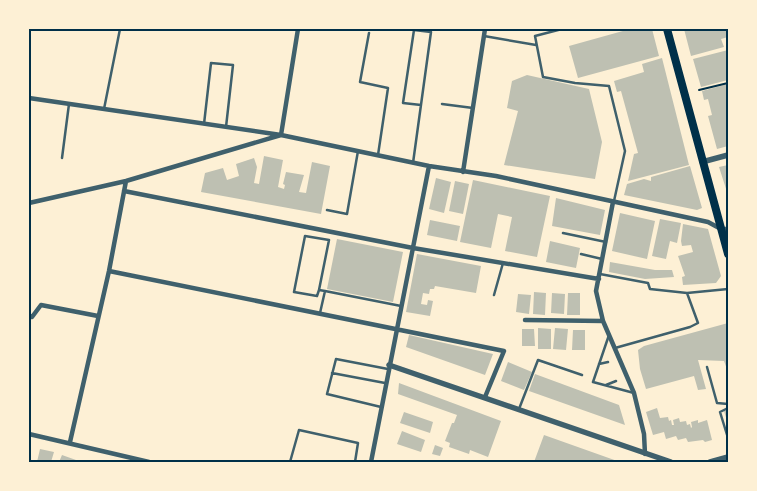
<svg xmlns="http://www.w3.org/2000/svg" width="757" height="491" font-family="Commissioner,sans-serif">
  <rect width="100%" height="100%" fill="#fdf0d5"/>
  <path fill="#bec0b2" d="M630 29H652L659 56 578 78 569 46Z
    M684 29H728V37L721 39 724 47 691 56Z
    M728 50V80L701 87 693 59Z
    M662 58 689 165 628 181 634 154 638 153 621 91 617 92 614 81 644 72 642 64Z
    M527 75 589 89 602 142 595 179 504 165 518 111 507 108 512 81Z
    M728 84V146L717 149 708 116 712 115 708 99 704 100 702 91Z
    M264 156 283 160 278 187 284 189 285 185 283 184 286 172 304 175 299 192 306 193 312 162 330 166 321 214 201 192 205 173 223 168 227 180 239 176 236 164 254 158 257 167 254 183 259 184Z
    M728 165V195L719 167Z
    M690 166 702 208 697 210 624 195 627 184 644 179 651 181V177Z
    M436 178 451 182 444 213 429 209Z
    M473 180 550 196 537 257 505 251 512 217 498 214 491 248 460 242Z
    M455 181 469 184 463 214 449 211Z
    M556 198 605 210 600 235 552 226Z
    M620 213 655 221 647 259 612 251Z
    M660 219 681 223 677 243 670 241 666 259 652 256Z
    M430 220 460 226 457 241 427 235Z
    M683 224 708 229 721 276 716 283 683 285 682 277 685 276 678 256 693 252 691 245 682 246 681 241Z
    M337 239 403 252 393 302 327 289Z
    M550 241 580 248 576 268 546 262Z
    M417 254 481 266 476 293 435 286 434 289H430L429 294 423 293 421 304 427 305 428 300 433 301 430 316 406 312Z
    M610 262 655 270H672L674 277 645 279 609 272Z
    M534 292 546 293 545 315 533 314Z
    M552 293 565 294 564 314 551 313Z
    M568 293H580V315H567Z
    M518 294 531 295 529 314 516 312Z
    M728 323V372L724 361 698 360 706 389 698 390 694 376 646 389 640 369 638 350 644 346Z
    M538 328 551 329V349H538Z
    M555 328 568 329 566 350 553 349Z
    M522 329H534L535 346H522Z
    M573 330H585V350H572Z
    M409 335 493 354 485 375 406 347Z
    M508 362 532 372 524 390 501 381Z
    M535 374 619 405 625 425 529 391Z
    M399 383 501 421 488 457 470 450 469 454 449 447 450 443 445 441 452 423H454L457 415 398 394Z
    M657 408 660 418 668 417 669 421 671 420 672 425H674L673 420 679 418 680 422 686 421 687 425 690 424 691 428 692 427 691 422 698 420V423L707 420 712 440 705 442 703 440 688 442 686 438 678 440 676 436 666 439 664 432 653 435 646 412Z
    M728 410V424L724 411Z
    M404 412 433 422 430 433 400 423Z
    M402 431 425 440 421 452 397 444Z
    M544 435 620 462H534Z
    M435 445 443 448 440 456 432 454Z
    M40 449 54 452 51 462H37Z
    M62 455 76 460 75 462H59Z"/>
  <g fill="none" stroke-linecap="round" stroke-linejoin="round">
    <path stroke="#003049" stroke-width="2" d="M699 90 728 83"/>
    <path stroke="#3f606c" stroke-width="2.5" d="M562 29 535 36 543 77 575 83 609 86 625 151 614 201
      M369 33 360 82 388 88 378 155
      M484 36 536 45
      M442 104 473 108
      M104 109 120 29
      M204 124 211 63 233 65 226 127
      M62 158 69 104
      M413 163 431 32 414 30 403 103 421 105
      M327 210 347 214 358 151
      M563 233 606 242
      M581 254 602 259
      M600 274 648 283 650 289 687 293 698 323 690 327 615 348
      M319 290 317 296 294 292 305 236 329 240 319 290 325 291
      M687 293 728 289
      M494 295 503 263
      M320 313 325 291 401 306
      M609 335 593 382 634 393
      M599 364 608 362
      M707 367 717 403 728 404
      M332 373 385 383
      M606 385 616 381
      M381 407 327 394 336 359 388 369
      M728 408 720 412 728 438
      M519 409 538 360 582 375
      M290 462 299 430 358 443 355 462"/>
    <path stroke="#3f606c" stroke-width="4.5" d="M29 98 281 135 429 166 496 176 708 222 721 229H728
      M463 172 485 29
      M124 191 413 248 599 279
      M613 202 596 291 603 321 634 393 644 434 645 454
      M29 203 126 181 281 135 298 29
      M109 271 504 351 485 397
      M29 316 32 317 41 305 98 316
      M525 320 603 321
      M29 434 149 462
      M70 442 109 271 126 181
      M371 462 429 166"/>
    <path stroke="#3f606c" stroke-width="5.5" d="M702 162 728 155
      M389 365 671 462
      M710 462 728 457"/>
    <path stroke="#003049" stroke-width="8" d="M667 29 728 254"/>
  </g>
  <rect width="757" height="491" fill="none" stroke="#fdf0d5" stroke-width="60"/>
  <rect x="30" y="30" width="697" height="431" fill="none" stroke="#003049" stroke-width="2"/>
</svg>
